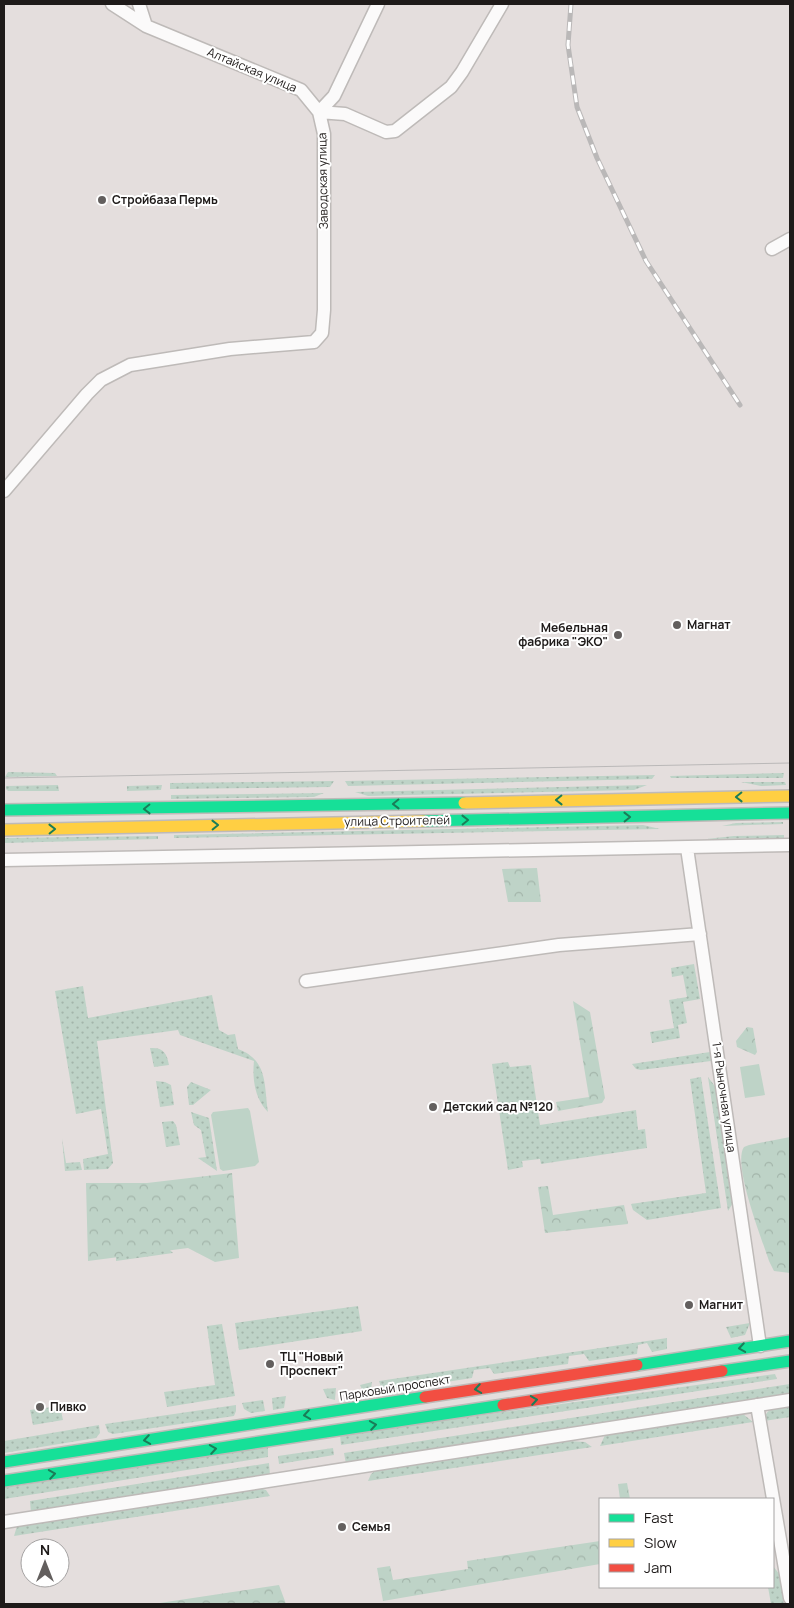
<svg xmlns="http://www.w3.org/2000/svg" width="794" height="1608" font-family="Manrope,sans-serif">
  <defs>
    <pattern id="grass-dots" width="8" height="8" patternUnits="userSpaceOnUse" patternTransform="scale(1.25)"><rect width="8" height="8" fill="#bed3c7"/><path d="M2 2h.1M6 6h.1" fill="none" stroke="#a3b5aa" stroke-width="1.8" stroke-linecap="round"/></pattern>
    <pattern id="forest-crowns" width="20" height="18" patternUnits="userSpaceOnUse" patternTransform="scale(1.25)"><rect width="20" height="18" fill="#bed3c7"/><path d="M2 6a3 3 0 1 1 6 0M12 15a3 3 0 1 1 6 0" fill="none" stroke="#a3b5aa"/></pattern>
  </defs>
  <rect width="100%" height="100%" fill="#e4dedd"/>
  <path fill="url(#grass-dots)" d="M8 772 55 773 57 776 5 777Z
    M784 773 783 778H671L670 776Z
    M655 775 652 779 348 786 345 781Z
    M334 781 330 787 170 789V783Z
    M741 782H785L786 785 761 786Z
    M58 785 59 791H8L6 789V786Z
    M162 785 161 790 127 791V786Z
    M647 785 634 790 368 796 355 792Z
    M324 793 314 797 171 799V795Z
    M783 822V824L722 826 736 823Z
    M643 825 660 829 174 838V835Z
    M784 835V838L706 839 734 836Z
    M158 836V839L4 843V838Z
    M694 964 700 999 683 1002 687 1023 678 1025 680 1038 652 1043 650 1032 674 1028 669 1000 687 997 683 975 672 977 671 968Z
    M83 986 88 1018 212 995 219 1030 228 1035 235 1034 238 1049C268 1060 264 1085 268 1112 255 1099 252 1079 254 1061L180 1035 178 1030 97 1041 113 1163 108 1169 84 1170 83 1159 108 1154 101 1109 76 1114 55 991Z
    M150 1048C163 1047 167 1053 169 1065L154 1067Z
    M710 1052 711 1061 641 1070 636 1069 632 1064Z
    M508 1062 510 1067 531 1065 540 1125 636 1110 638 1130 645 1129 647 1148 541 1164 540 1159 522 1161 523 1167 508 1170 492 1064Z
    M701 1077 721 1208 647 1220 633 1210 631 1204 706 1193 690 1079Z
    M708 1077 717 1089 733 1203 728 1211Z
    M156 1081 165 1082 171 1085 174 1105 160 1107Z
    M191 1082 211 1090 193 1105H189L187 1087Z
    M191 1112 209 1118 217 1171 198 1158 206 1157 201 1130 194 1125Z
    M173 1121 176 1125 180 1145 166 1147 162 1122Z
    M62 1138 66 1163 80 1162 82 1170 65 1171Z
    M168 1248 173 1253 116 1261V1253Z
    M358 1306 362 1331 239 1350 235 1323Z
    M750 1323 745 1335 731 1338 726 1327Z
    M222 1324 235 1396 167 1407 164 1392 215 1385 207 1326Z
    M667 1338V1349L652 1352 647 1343 638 1345 637 1354 589 1361 584 1354 569 1356 568 1364 494 1374 490 1368 474 1370 472 1378 388 1391 382 1390 379 1381Z
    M775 1374 777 1379 341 1445 340 1435Z
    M372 1382 371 1389 365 1396 360 1385Z
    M790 1384V1396L346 1464 344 1453Z
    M336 1388 335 1400 327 1398 323 1389Z
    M286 1396 284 1408 273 1410 272 1398Z
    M263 1400 265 1411 251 1413 244 1409 242 1403Z
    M236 1405V1411L234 1416 113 1434 108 1432 105 1424Z
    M60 1406 63 1420 33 1425 30 1410Z
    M790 1406V1417L764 1421C766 1406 778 1408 790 1406Z
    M743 1414 753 1422 600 1446 605 1435Z
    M99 1425 100 1433 96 1438 4 1453V1441Z
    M569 1441 585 1442 592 1447 368 1481 371 1474 378 1469Z
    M268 1447V1457L4 1499V1488Z
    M333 1448 334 1455 279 1464 278 1456Z
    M269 1463 270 1475 31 1513 30 1501Z
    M259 1488 266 1490 270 1496 14 1536 17 1526Z
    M773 1566 780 1575 784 1604H771L768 1587H773Z"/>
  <path fill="url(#forest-crowns)" d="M537 868 541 902H508L502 869Z
    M573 1001 590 1012 605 1098 602 1103 558 1111 556 1102 589 1097Z
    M747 1027 753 1028 757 1052 755 1055 737 1047 736 1041Z
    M790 1137V1273L774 1271 769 1261C762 1239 732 1164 744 1147L749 1145Z
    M232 1173 239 1258 215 1262 188 1248 88 1261 86 1183H147Z
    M548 1186 553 1215 624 1205 628 1224 545 1233 538 1187Z
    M627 1483 630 1499H620L618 1484Z
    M600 1541V1564L383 1601 377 1568 390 1566 393 1580 468 1569 467 1561Z
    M279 1585 286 1604H153Z"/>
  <path fill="#bed3c7" d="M759 1064 765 1095 745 1098 740 1067Z
    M248 1108 250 1111 259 1162 255 1166 223 1171 220 1169 211 1115 213 1112Z"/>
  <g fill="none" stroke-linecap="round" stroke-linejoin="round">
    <g stroke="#bebab8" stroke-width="15">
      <path id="street" d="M139 4 146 26
        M319 112 345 114 386 132 395 131 451 87 462 72 502 4
        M319 112 334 96 378 4
        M772 249 790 239
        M4 491 87 394 101 380 130 365 230 349 314 342 322 333 324 310V134L319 112 301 90 146 26 112 4
        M687 848 760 1346
        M4 860 790 845
        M306 981 559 945 700 934
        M757 1405 790 1598
        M4 1522 790 1400"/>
    </g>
    <g stroke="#bebab8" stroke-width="14">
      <path id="fast" d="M4 810 464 803
        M424 821 790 813
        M637 1365 790 1341
        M722 1371 790 1361
        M4 1462 425 1397
        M4 1481 503 1405"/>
    </g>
    <g stroke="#bebab8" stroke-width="14">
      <path id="slow" d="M464 803 790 796
        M4 830 424 821"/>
    </g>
    <g stroke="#bebab8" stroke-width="14">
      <path id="jam" d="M425 1397 637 1365
        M503 1405 722 1371"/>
    </g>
    <use href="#street" stroke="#fbfafa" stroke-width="12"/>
    <use href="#fast" stroke="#16e098" stroke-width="11"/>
    <use href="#slow" stroke="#ffcf43" stroke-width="11"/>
    <use href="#jam" stroke="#f24e42" stroke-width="11"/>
    <path stroke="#bab8b8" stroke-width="1" d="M4 778 790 763"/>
    <g stroke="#bab8b8" stroke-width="5">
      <path id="rail" d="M571 4 568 45 577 107 597 158 646 261 740 405"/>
    </g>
    <use href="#rail" stroke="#fff" stroke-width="3" stroke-dasharray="9" stroke-linecap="butt"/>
  </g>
  <defs><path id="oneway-chevron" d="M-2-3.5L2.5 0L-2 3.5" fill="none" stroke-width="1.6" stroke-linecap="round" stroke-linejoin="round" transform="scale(1.25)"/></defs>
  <g stroke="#1a7d58">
    <use href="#oneway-chevron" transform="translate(739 797) rotate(179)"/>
    <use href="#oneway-chevron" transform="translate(559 800) rotate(179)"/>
    <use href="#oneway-chevron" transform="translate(396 804) rotate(179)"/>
    <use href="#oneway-chevron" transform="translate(147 809) rotate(179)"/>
    <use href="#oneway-chevron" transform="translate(627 817) rotate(-1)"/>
    <use href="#oneway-chevron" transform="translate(465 820) rotate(-1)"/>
    <use href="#oneway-chevron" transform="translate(215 825) rotate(-1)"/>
    <use href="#oneway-chevron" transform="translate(52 829) rotate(-1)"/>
    <use href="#oneway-chevron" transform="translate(742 1348) rotate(171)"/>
    <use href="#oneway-chevron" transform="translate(478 1389) rotate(171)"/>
    <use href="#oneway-chevron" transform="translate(534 1400) rotate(-9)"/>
    <use href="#oneway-chevron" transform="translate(307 1415) rotate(171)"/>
    <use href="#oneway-chevron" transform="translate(373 1425) rotate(-9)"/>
    <use href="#oneway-chevron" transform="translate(147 1440) rotate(171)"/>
    <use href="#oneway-chevron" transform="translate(213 1449) rotate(-9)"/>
    <use href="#oneway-chevron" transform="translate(52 1474) rotate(-9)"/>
  </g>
  <g fill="#635f5e" stroke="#fff" stroke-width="2">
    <circle cx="102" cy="200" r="5"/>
    <circle cx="677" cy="625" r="5"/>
    <circle cx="618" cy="635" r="5"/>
    <circle cx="433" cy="1107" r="5"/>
    <circle cx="689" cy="1305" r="5"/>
    <circle cx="270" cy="1364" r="5"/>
    <circle cx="40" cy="1407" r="5"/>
    <circle cx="342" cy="1527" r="5"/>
  </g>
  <g text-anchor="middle" stroke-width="4" stroke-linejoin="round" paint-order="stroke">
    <g font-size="12" fill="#1e1a19" stroke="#fff">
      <text transform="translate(252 70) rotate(23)" y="4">Алтайская улица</text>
      <text transform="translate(323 181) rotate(-91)" y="4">Заводская улица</text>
      <text transform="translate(397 821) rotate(-1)" y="4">улица Строителей</text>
      <text transform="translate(724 1097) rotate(82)" y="4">1-я Рыночная улица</text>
      <text transform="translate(395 1388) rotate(-9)" y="4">Парковый проспект</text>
    </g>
    <g font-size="12" font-weight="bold" fill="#1e1a19" stroke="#fff" text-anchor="start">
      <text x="112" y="204">Стройбаза Пермь</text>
      <text x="687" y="629">Магнат</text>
      <text x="608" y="632" text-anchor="end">Мебельная<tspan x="608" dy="14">фабрика "ЭКО"</tspan></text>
      <text x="443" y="1111">Детский сад №120</text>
      <text x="699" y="1309">Магнит</text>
      <text x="280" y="1361">ТЦ "Новый<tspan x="280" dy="14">Проспект"</tspan></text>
      <text x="50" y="1411">Пивко</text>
      <text x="352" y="1531">Семья</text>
    </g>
  </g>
  <rect width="794" height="1608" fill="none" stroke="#1e1a19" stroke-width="10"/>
  <rect x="599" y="1498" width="175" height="90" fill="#ffffff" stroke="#a5a3a3"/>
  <rect x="609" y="1514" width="25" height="8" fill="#16e098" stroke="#a5a3a3"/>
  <text x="644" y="1523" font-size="15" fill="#1e1a19">Fast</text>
  <rect x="609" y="1539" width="25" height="8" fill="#ffcf43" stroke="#a5a3a3"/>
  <text x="644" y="1548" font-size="15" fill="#1e1a19">Slow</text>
  <rect x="609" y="1564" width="25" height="8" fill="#f24e42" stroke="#a5a3a3"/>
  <text x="644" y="1573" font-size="15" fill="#1e1a19">Jam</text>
  <g transform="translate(45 1563)"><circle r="24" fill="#ffffff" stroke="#a5a3a3"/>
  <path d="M0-4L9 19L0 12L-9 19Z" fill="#635f5e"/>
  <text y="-8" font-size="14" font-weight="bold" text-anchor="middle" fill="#1e1a19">N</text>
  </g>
</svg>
